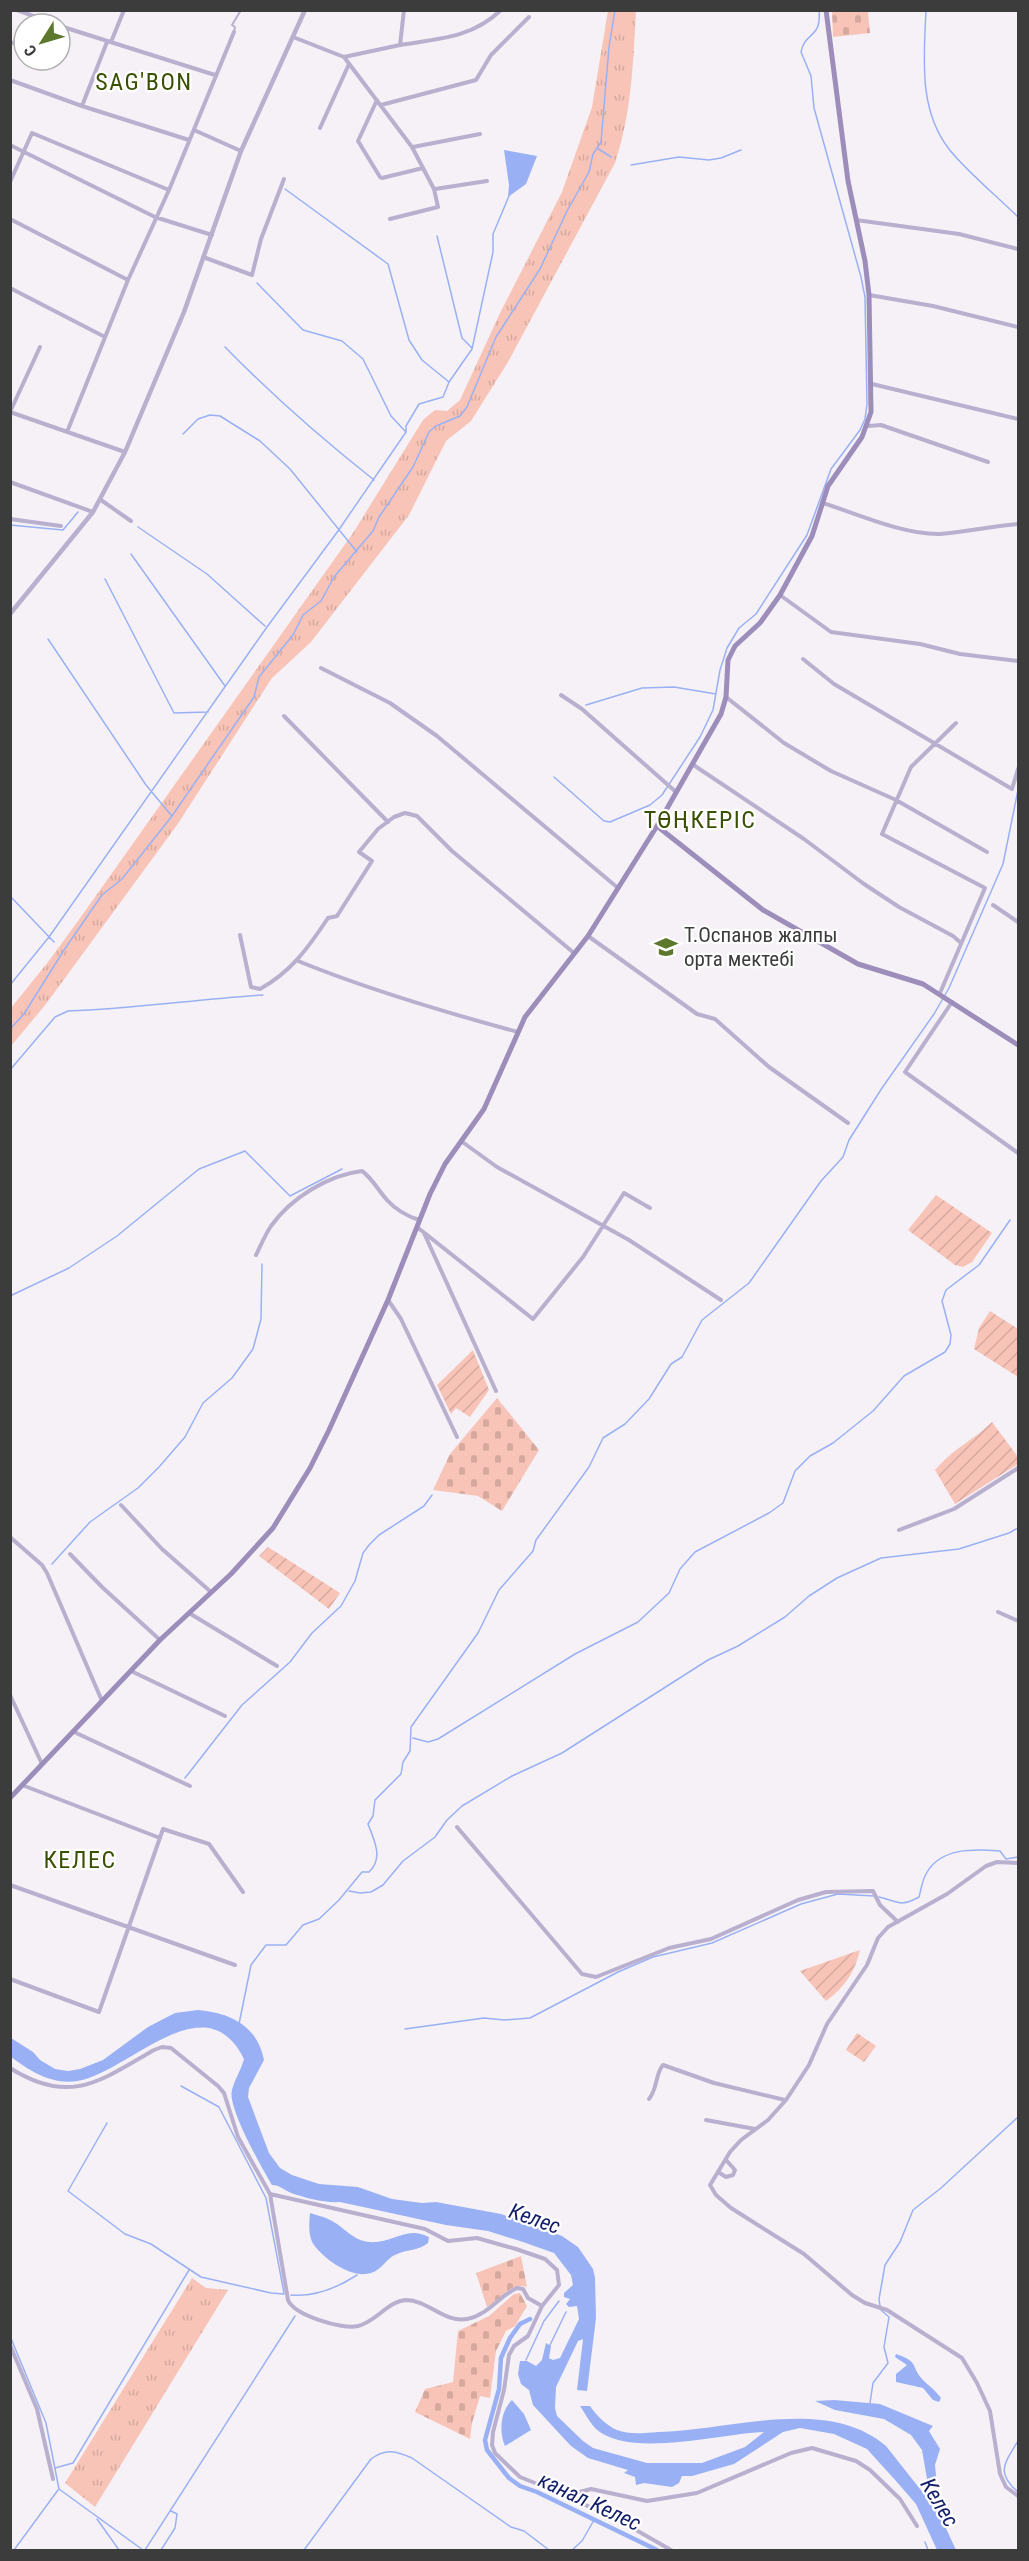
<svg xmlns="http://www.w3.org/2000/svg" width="1029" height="2561" font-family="'Roboto Condensed',sans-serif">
  <defs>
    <pattern id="grass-tufts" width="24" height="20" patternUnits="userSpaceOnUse" patternTransform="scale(1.5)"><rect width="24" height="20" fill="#f8c4b8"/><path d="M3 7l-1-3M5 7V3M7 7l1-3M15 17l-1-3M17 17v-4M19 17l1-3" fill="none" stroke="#d6a99f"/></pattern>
    <pattern id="cemetery-stones" width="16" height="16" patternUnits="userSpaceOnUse" patternTransform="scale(1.5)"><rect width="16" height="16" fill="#f8c4b8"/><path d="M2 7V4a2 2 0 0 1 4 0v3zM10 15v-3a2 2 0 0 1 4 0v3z" fill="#d6a99f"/></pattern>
    <pattern id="garden-furrows" width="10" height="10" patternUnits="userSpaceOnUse" patternTransform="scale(1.5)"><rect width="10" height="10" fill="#f8c4b8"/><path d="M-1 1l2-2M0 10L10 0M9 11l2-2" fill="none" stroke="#d6a99f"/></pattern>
  </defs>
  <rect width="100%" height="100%" fill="#f6f1f6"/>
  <path fill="url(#grass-tufts)" d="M608 11H636C633 63 632 112 615 163L508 362 471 421 446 441 409 515 311 642 272 678 177 825 46 1004 11 1046V1008L48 962 83 914 353 533 423 420 435 410 447 411 460 400 500 313 562 192 592 107Z
    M192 2278 206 2288 228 2290 95 2507 65 2483Z"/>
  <path fill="url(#cemetery-stones)" d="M832 11 868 12 870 33 833 37Z
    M497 1398 539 1450 502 1511 478 1496 433 1490 450 1454Z
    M521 2256 527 2287C511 2282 500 2299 487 2307L476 2273Z
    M520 2293 527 2306 515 2326 506 2331 496 2351 490 2398 480 2396 472 2423 470 2439 415 2412 425 2389 453 2382 458 2331 489 2316 514 2294Z"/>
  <path fill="url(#garden-furrows)" d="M936 1195 992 1233 972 1262 963 1267 955 1265 908 1230Z
    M990 1311 1018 1329V1377L974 1349 979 1328Z
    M473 1350 489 1390 470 1417 456 1408 451 1414 437 1385Z
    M992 1422 1018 1457V1464L955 1504 935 1470C952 1449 974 1440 992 1422Z
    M268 1547 340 1593 329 1609 259 1556Z
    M860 1950C855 1972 844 1988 826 2001L800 1971Z
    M857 2033 876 2046 864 2062 846 2050Z"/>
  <path fill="#99b1f4" d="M504 150 537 156 526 184 508 197 509 185Z
    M198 2010C230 2013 257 2025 264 2060L249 2088 248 2097 269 2153 280 2168 292 2175 319 2184 358 2187 392 2199 422 2203 436 2202 501 2214 562 2236 578 2247 593 2269 595 2278 596 2318 587 2391 577 2390 583 2339 578 2341 556 2387 555 2408 557 2416 583 2441 593 2448 647 2463H702L745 2447 764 2432C723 2433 629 2459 596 2429 590 2423 585 2413 580 2406H590C596 2415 607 2426 617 2430 629 2435 645 2433 658 2432 727 2431 827 2395 886 2446L939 2513 956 2550H937L916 2504 896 2481 867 2449 834 2434 800 2428 783 2432 734 2464 692 2476H682L679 2483 672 2487 644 2483 636 2485 635 2477 624 2473 628 2470 588 2458 571 2446 533 2405 529 2390 521 2384 518 2374 520 2361H527L536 2366 542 2360 546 2343 551 2346 549 2358 553 2360 560 2358 579 2319 577 2306 569 2307 566 2304 570 2299 564 2297V2293L573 2285 571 2275 554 2253 523 2242 488 2231 446 2225 340 2202C324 2203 306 2198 291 2193 284 2190 280 2185 272 2185 262 2168 227 2107 232 2090 235 2079 241 2070 244 2059 205 1980 127 2074 77 2081 52 2085 30 2071 11 2057V2038L33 2052 40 2060 55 2069 68 2071 80 2069 103 2060 148 2027 175 2013Z
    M310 2213C315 2215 322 2216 328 2219 343 2225 351 2240 369 2242 393 2244 406 2225 429 2237L428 2243C418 2251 408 2249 397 2254 386 2258 382 2270 371 2273 352 2279 325 2260 314 2245 308 2236 309 2224 310 2213Z
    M896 2354C920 2362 910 2366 923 2380 929 2386 935 2390 941 2398L939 2402 933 2400 923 2388 896 2382V2374L907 2365 895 2357Z
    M512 2400 524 2414 531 2430 505 2446C499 2432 500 2412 512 2400Z
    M834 2400 880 2404 933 2426 929 2431 940 2449 935 2465 937 2486 927 2479 922 2450 911 2435 884 2419 835 2410 815 2401Z"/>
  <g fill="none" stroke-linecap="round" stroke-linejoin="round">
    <path stroke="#99b1f4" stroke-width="1.5" d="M926 10C924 57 918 109 949 149 966 171 998 197 1018 217
      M597 148 611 157
      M631 165 679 157 709 160 721 158 741 150
      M285 189 388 264 409 340 422 360 449 382
      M437 236 462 338 472 348
      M257 283 303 330 342 341 363 359 391 416 405 431
      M225 347C272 395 321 438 374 480
      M183 434 198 419 210 415 220 416 260 441 290 469 357 552
      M10 525 63 530 78 512
      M138 527 207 574 265 626
      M131 554 225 686
      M105 579 174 713 208 712
      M48 639 146 785 171 815
      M586 705 642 688 674 687 716 694
      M554 777 604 821 610 822 650 805 662 795 700 737 713 710 720 670 727 648 739 628 756 614 807 535 831 469 860 430 865 419 867 404 865 297 861 277 814 108 811 76 801 52C805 31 822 39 819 10
      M10 896 54 942
      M10 985 49 937 267 627 338 531 406 432V426L419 404 443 397 449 382 472 349 493 252V234L509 196
      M10 1029 24 1014 64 950 102 895 122 879 172 816 254 697 259 677 293 635 303 615 321 601 334 577 373 531 379 517 413 467 429 432 436 426 460 416 467 407 496 337 540 269 567 211 589 172 593 154 601 142 609 47 615 10
      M10 1070 55 1017 68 1011C133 1009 198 999 263 995
      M10 1296 69 1268 117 1236 199 1169 245 1151 290 1196 342 1169
      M52 1564 90 1522 138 1488 159 1467 185 1437 203 1403 232 1378 253 1349 261 1319 262 1264
      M413 1738 428 1742 438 1739 575 1654 638 1622 669 1593 680 1569 695 1552 769 1513 783 1503 795 1471 810 1456 833 1443 873 1411 904 1376 945 1352 950 1344 951 1335 942 1301 946 1290 979 1265 1010 1220
      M185 1778 242 1705 290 1662 312 1633 341 1606 355 1581 363 1553 369 1545 379 1535 424 1506 432 1495
      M349 1891 360 1893 371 1892 383 1885 403 1861 435 1837 447 1820 462 1806 512 1776 562 1753 708 1660 738 1646 785 1617 809 1596 837 1578 881 1558 959 1549 1009 1533 1018 1528
      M879 1897C898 1901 899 1908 919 1897 921 1890 922 1881 926 1874 940 1847 975 1849 1000 1851L1006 1859 1018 1857
      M239 2024 251 1965 266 1945H286L303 1925 319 1919 339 1900 362 1872H369C384 1858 374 1840 368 1824L373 1816 375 1800 401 1774 403 1762 410 1751 411 1727 478 1633 499 1590 533 1551 536 1540 589 1467 603 1438 625 1424 649 1399 671 1364 682 1357 702 1320 749 1283 821 1181 843 1157 849 1140 882 1088 934 1014 949 988 1003 864 1018 790
      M405 2029 484 2018 504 2020 530 2018 618 1972 653 1957 712 1943 801 1904 838 1894 874 1896
      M181 2086 219 2107 266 2198 284 2293
      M107 2123 68 2191 125 2234 151 2244 201 2277 271 2293 284 2294
      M291 2295C315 2297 337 2288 357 2275
      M880 2306 879 2299 885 2265 900 2242 913 2210 941 2188 1018 2117
      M10 2336 46 2423 59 2489 143 2550
      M549 2347 566 2312
      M526 2360 544 2321 559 2301
      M870 2403 873 2383 888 2363 884 2347 889 2317 881 2310
      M1018 2441C1005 2463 995 2472 1018 2492
      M55 2468 73 2463 189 2270
      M97 2519 119 2550
      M925 2542 928 2550
      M14 2550 58 2490
      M145 2550 295 2316
      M161 2550 175 2528 177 2514 171 2511
      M304 2550 371 2459C386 2448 396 2451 412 2458L511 2527 524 2531 549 2550
      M572 2550 582 2541 594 2520"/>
    <path stroke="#99b1f4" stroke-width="4.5" d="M530 2319 520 2324 510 2338 501 2358 499 2389 485 2440 487 2450 509 2478 520 2486 537 2492 657 2550"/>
    <path stroke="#b9afce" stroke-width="2" d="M234 32 235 27 232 25 241 10"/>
    <path stroke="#b9afce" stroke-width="4" d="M17 10 55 24
      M60 26 215 75
      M293 37 344 57 412 147 434 189 438 207 390 219
      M10 42 24 46
      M111 42 124 10
      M400 45C438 39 472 38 501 10
      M344 57 400 45 404 10
      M10 80 82 106 189 140
      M377 100 358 141 380 177 382 178 423 168
      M381 105 476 80 491 55 529 17
      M82 106 107 42
      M320 128 349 64
      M194 130 241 151
      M10 145 155 217 212 235
      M413 147 480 134
      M10 182 32 133 169 190
      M435 189 487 181
      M10 219 128 280
      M856 220 959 234 1018 249
      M203 257 252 275 261 239 284 179
      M10 288 105 337
      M869 295 933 306 1018 327
      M872 384 1018 419
      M10 412 125 452
      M10 412 40 347
      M868 426 881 425 988 462
      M67 432 128 280 169 190 234 32
      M10 482 93 512
      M101 500 131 521
      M823 503C857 514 904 535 940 534 966 532 992 526 1018 524
      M10 519 61 526
      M780 595 831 632 920 644 960 654 1018 661
      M803 659 834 684 1012 789 1018 769
      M321 668 390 703 437 736 618 888
      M561 695 582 709 676 792
      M726 697 784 743 831 771 896 800 987 852
      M284 716 388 822
      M692 764 804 839 864 884 899 907 953 936 961 943
      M993 905 1018 922
      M240 935 251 987 260 989C291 972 308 948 328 918L337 916 372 861 359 852 378 829 394 817 405 813 417 816 452 851 574 953
      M588 936 697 1014 715 1019 769 1067 848 1123
      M298 961C369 990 444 1012 518 1032
      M940 993 985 888 882 834 911 767 956 723
      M952 1002 905 1072 1018 1153
      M461 1141 497 1167 629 1240 721 1300
      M417 1227 533 1319 583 1257 624 1193 650 1208
      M424 1233 496 1391
      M256 1255C261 1245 265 1235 271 1226 291 1198 328 1175 362 1171 372 1178 378 1190 387 1200 396 1210 407 1216 419 1220
      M388 1300 401 1319 457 1437
      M121 1505 162 1549 211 1592
      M899 1530 954 1509 1018 1468
      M10 1537 42 1565 47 1573 102 1701
      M70 1554 102 1587 160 1640
      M998 1612 1018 1621
      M189 1613 277 1666
      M131 1671 225 1716
      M10 1695 42 1764
      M74 1732 190 1786
      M22 1785 160 1838
      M457 1827 582 1974 596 1977 669 1948 711 1939 798 1900 826 1892 873 1891 880 1905 898 1922
      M1018 1863 997 1862 986 1866 947 1894 888 1927 878 1938 867 1965 827 2024 809 2065 786 2100 768 2120 741 2140 730 2152 710 2185 716 2195 731 2208 804 2254 852 2295 865 2303 887 2310 962 2358 977 2383 990 2411 1000 2474 1006 2487 1018 2496
      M10 1885 235 1965
      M10 1979 99 2012 163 1829 209 1844 243 1892
      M10 2068C70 2106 100 2081 154 2050L162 2047 171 2048 218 2086 224 2093 238 2137 270 2194 288 2300C294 2315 342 2330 358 2326 376 2322 388 2301 406 2300 428 2300 444 2323 467 2319 488 2315 499 2296 517 2288L523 2289 528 2298 542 2306
      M649 2099C658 2088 655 2074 663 2065L714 2083 785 2100
      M706 2120 755 2129
      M718 2172 726 2177 733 2175 735 2170 726 2160
      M270 2194 425 2229 448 2241 477 2238 516 2249 545 2259 557 2270 559 2285 542 2306 528 2336 514 2346 509 2355 504 2390 493 2432 492 2445 495 2453 520 2477 560 2493H576L591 2489 647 2501 697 2493 791 2453 812 2448 856 2461 870 2470 900 2499 917 2526
      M10 2345 37 2409 53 2479
      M563 2495 615 2518 671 2550"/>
    <path stroke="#b9afce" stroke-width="4.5" d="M10 614 93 512 125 452 184 312 241 151 305 10"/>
    <path stroke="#9c8dbb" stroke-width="5" d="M657 826 763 910 858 964 923 984 1018 1045
      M10 1798 160 1640 231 1574 273 1528 310 1468 329 1430 388 1300 430 1194 445 1164 484 1109 525 1017 588 936 657 826 721 714 726 697 728 660 735 646 760 623 780 595 812 536 828 486 862 437 871 412 869 295 865 261 848 181 826 10"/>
  </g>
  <defs>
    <g id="school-bare" transform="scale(1.8)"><path d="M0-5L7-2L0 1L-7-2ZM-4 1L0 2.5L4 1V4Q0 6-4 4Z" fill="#5d782c" stroke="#fff" stroke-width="2.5" paint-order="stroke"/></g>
  </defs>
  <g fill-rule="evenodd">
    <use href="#school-bare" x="666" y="947"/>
  </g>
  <g text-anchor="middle" stroke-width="4.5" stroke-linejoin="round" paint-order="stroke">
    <g font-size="21" fill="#3d3c3d" stroke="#fff" text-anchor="start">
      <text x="684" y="942">Т.Оспанов жалпы<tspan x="684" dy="24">орта мектебі</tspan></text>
    </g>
    <g font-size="22" font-style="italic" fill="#121e69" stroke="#fff">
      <text transform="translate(535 2218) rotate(19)" y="8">Келес</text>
      <text transform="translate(590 2501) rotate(25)" y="8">канал Келес</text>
      <text transform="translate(940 2502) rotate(59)" y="8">Келес</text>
    </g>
    <g font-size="24" letter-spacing="1.5" fill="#3a5105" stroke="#fff">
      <text x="144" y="90">SAG'BON</text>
      <text x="700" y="828">ТӨҢКЕРІС</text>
      <text x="80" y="1868">КЕЛЕС</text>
    </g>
  </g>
  <rect width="1029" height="2561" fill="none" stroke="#3d3c3d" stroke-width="24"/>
  <g transform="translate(42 42) rotate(233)"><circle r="28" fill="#ffffff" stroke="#b1b1b1" stroke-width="1.5"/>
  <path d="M0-4.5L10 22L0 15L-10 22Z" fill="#5d782c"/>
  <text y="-9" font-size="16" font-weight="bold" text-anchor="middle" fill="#3d3c3d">С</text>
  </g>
</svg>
